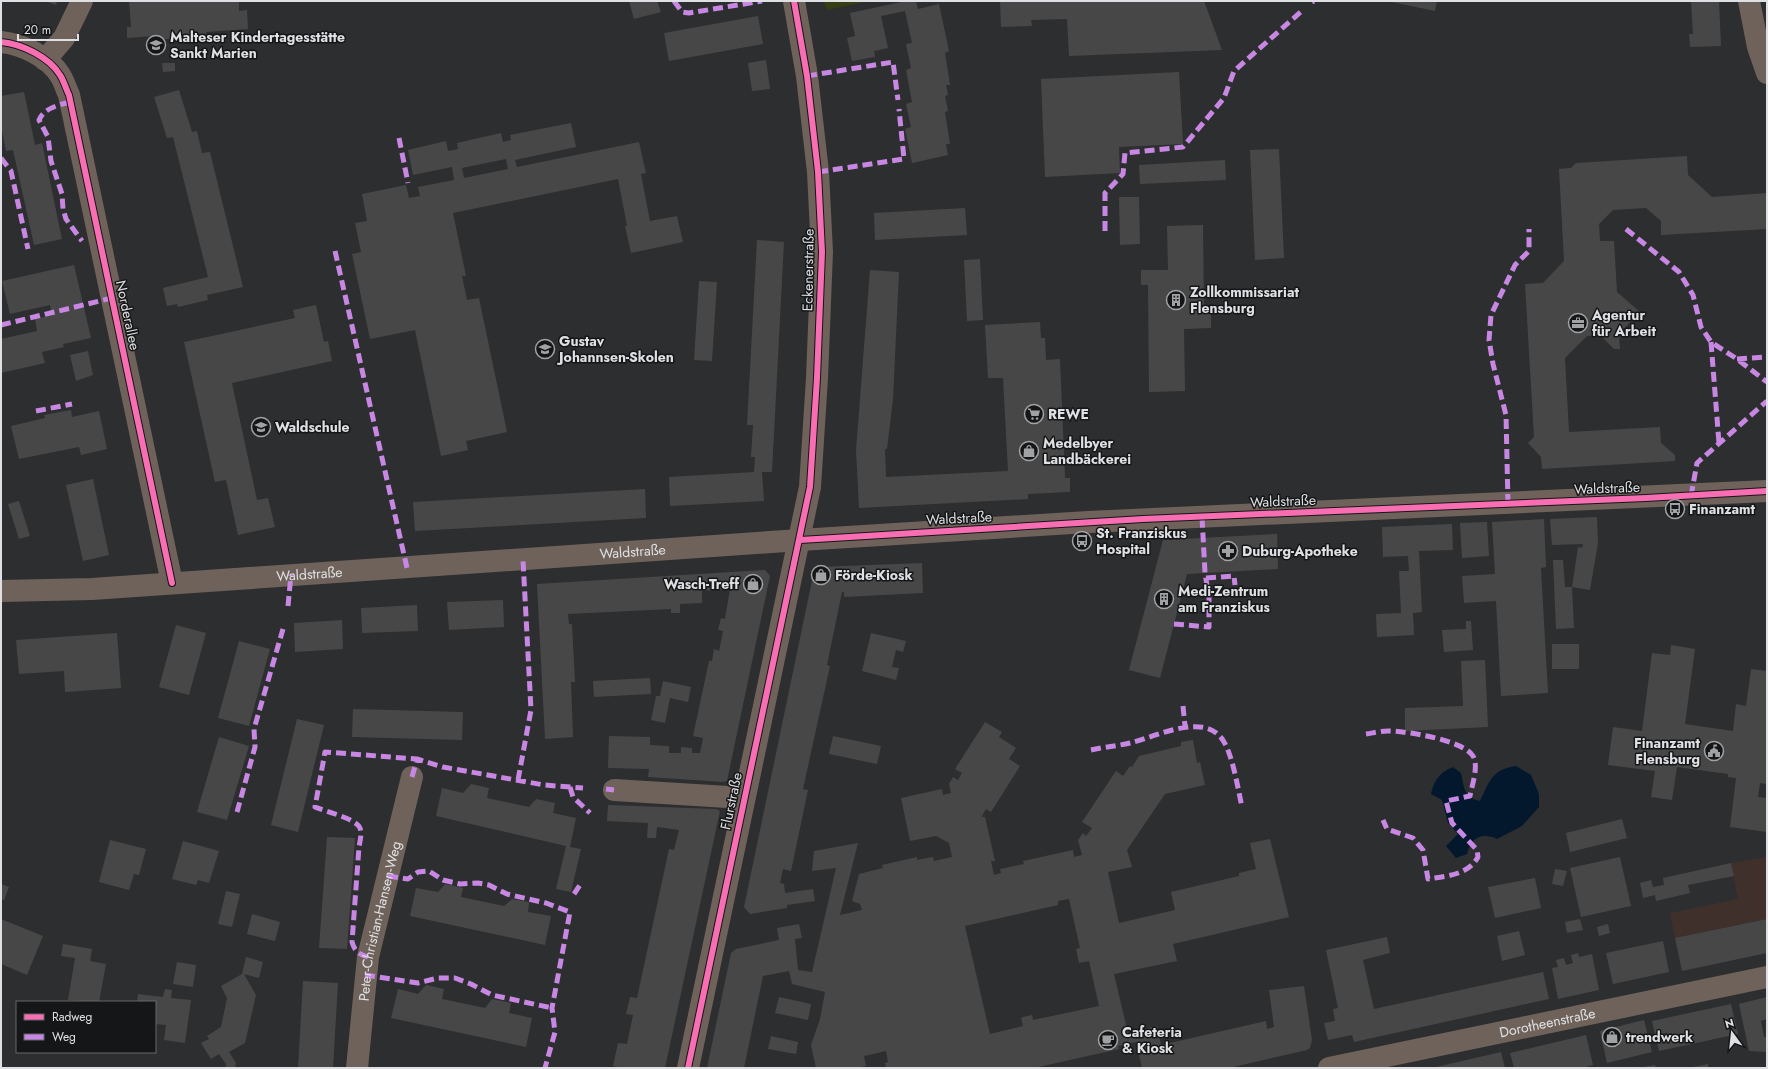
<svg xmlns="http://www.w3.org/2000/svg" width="1768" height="1069" font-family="Jost,sans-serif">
  <rect width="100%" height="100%" fill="#2d2e30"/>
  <path fill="#40302c" d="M1767 857V919L1675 938 1670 913 1738 899 1731 863Z"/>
  <path fill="#353e12" d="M824 1H869L827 10Z"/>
  <path fill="#04182d" d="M1516 766 1531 775 1539 794V807L1522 826 1497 839C1481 832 1471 838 1467 854L1456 858 1446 846 1458 834 1448 823 1442 800 1431 794C1434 780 1440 772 1453 767L1461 773C1464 787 1464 798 1480 801 1490 781 1491 770 1516 766Z"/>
  <path fill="#484748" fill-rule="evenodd" d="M45 1H57L56 5Z
    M129 1H239V11L247 10 248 29 206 32 207 36 155 40V36L127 38V27H131Z
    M629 1H657L661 12 634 19Z
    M906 1H916L918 9 939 4 949 51 945 53 950 85H946L948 95 945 96 948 111 945 112 950 144H946L948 155 912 163 905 129 911 127 906 104 912 102 906 70 911 68 906 44 912 43 905 11 881 16 888 48 874 51 875 57 852 61 847 38 855 36 850 13Z
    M1000 1H1204L1222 50 1069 56 1067 19 1031 20 1032 26 1001 27Z
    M1387 1H1437L1435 11Z
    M1691 1H1719L1721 46 1690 47 1689 34H1693Z
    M758 16 763 44 669 61 664 33Z
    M766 60 770 89 752 91 748 63Z
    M162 63H175V71L163 72Z
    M1179 72 1183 144 1119 147 1120 173 1045 177 1041 79Z
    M179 90 192 132 197 131 202 153 210 152 243 287 207 295 208 300 178 307 177 304 167 306 163 288 208 277 173 137 167 138 154 97Z
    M24 92 35 145 42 143 62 239 34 245 13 150 6 151 1 126V96Z
    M571 123 576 147 515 160 517 167 639 142 646 173 641 174 650 221 677 216 683 242 631 253 625 226H627L618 179 453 213 466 276H462L467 300 479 298 507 432 466 441 468 450 441 456 415 330 370 339 352 254 361 252 355 223 367 221 362 194 406 185 409 198 420 196 418 187 454 180 452 167 413 175 408 150 446 141 448 151 458 149 457 143 501 133 503 142 511 140 510 135ZM506 159 508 169 464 178 462 168Z
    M1279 149 1284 258 1255 260 1250 150Z
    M1687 156 1688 175 1712 197 1767 193V229L1661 235V221L1646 208 1613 210 1599 224 1600 241H1614L1617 292 1640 312 1619 334 1620 349H1614L1600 335 1587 336 1565 358 1569 432 1660 427 1661 443 1675 455V461L1542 469 1541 457 1528 443 1534 437 1525 284 1543 283 1564 261 1559 169 1571 168 1576 163Z
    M1225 160 1226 180 1140 184 1139 165Z
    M1119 197H1139L1140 244 1120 245Z
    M965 208 967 235 875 240 874 213Z
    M1203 225 1204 314H1211V328L1184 329 1185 391 1149 392 1148 285H1141V270H1168L1167 226Z
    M757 240 784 242 772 472H762L764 501 670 506 669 477 754 472 755 457H751L753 425H747Z
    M980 259 983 320 967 321 964 260Z
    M74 265 91 338 63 344 64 347 42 352 45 363 1 373V339L37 331 35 319 52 315 50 305 10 314 2 281Z
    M870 270 899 272 893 399 887 449H885L886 477 1008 471 1003 378H988L985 325 1040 322 1041 338H1045L1046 360 1060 359 1065 478H1070V492L1028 494V499L859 508 856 450Z
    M699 281 717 282 712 361 694 360Z
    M316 305 324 342 328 341 332 361 232 383 257 500 268 498 275 527 238 535 226 480 215 482 184 342 295 318 293 310Z
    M88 351 93 375 76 381 70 355Z
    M71 410 72 417 99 411 107 449 81 455 79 447 19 459 11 426 45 418 44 415Z
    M93 479 109 555 83 561 66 485Z
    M645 489 646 518 415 531 413 502Z
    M19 501 30 536 19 539 8 504Z
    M1597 517 1598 543 1590 590 1572 587 1574 628 1556 629 1553 560H1563L1565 587H1572L1578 547 1582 548 1583 544 1552 545 1550 519Z
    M1544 519 1546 567 1541 568 1548 693 1501 696 1496 601 1464 603 1462 576 1495 574 1492 522Z
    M1487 522 1489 556 1462 558 1460 523Z
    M1452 524 1453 550 1419 551 1422 612 1413 613 1414 635 1377 637 1376 614 1401 613 1399 571H1409L1408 556 1383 557 1382 527Z
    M1277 534 1278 569 1187 574 1160 678 1129 670 1163 540Z
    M922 563 923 593 844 597V592H842L827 665 830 666 803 789 808 790 791 871 783 869 780 883 784 884 785 893 813 889 815 901 787 905V908L750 914 744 907 814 571 819 567Z
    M765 570 770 576 727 781 723 782 648 777 649 769 608 768 609 736 650 737V745L669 746V753H681V747L692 748V753H700L703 738 693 736 709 661H712L714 649 719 651 723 631 718 630 721 618 725 619 730 589 702 591V603L680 604V613H671V609L568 614 569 624H572L575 682H571L573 737 545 739 537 584Z
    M503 600 504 627 449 630 447 602Z
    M417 605 418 631 362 633 361 608Z
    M342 620 343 649 295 652 294 623Z
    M1466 621H1471L1473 650 1444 652 1442 630 1466 629Z
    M176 625 206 633 189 695 159 687Z
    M117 633 121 688 65 692 64 671 19 674 16 640Z
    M871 633 906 641 903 652 896 650 892 667 899 668 896 680 862 671Z
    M239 641 270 649 249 726 218 718Z
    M1552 644H1579V669H1552Z
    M1671 645 1695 649 1685 724 1733 731 1736 704 1746 706 1751 669 1767 671V784L1760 783 1758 797 1767 798V832L1730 827 1736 778 1728 777V774L1677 767 1672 800 1651 797 1655 771 1608 765 1613 727 1642 731 1652 653 1670 655Z
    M1485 660 1488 727 1405 731V708L1463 706 1461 661Z
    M650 678 651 694 594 697 593 681Z
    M663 681 691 687 688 702 670 698 665 723 651 720 656 696H660Z
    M353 709 463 712 462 740 352 737Z
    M297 719 324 725 298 832 271 825Z
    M985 722 1002 732 999 737 1016 748 1009 759 1020 766 991 812 986 809 982 816V817H985L995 861H991L994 875 1001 873 1000 869 1024 864 1023 861 1073 850 1074 857 1082 855 1078 840 1083 833 1086 836 1092 828 1082 822 1116 771 1123 776 1130 766 1132 767 1139 756 1181 746V742L1193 740 1197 763 1200 762 1205 785 1165 794 1127 850 1132 867 1108 872 1119 923 1175 910 1171 892 1239 876V873L1256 869 1250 843 1270 839 1289 917 1173 944 1177 961 1114 974 1128 1033 1157 1026 1161 1045 1266 1021 1267 1029 1274 1027 1269 990 1304 986 1312 1040 1310 1048 1307 1050 1229 1068H1142L1136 1042 1118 1046 1119 1049 1034 1068H886L885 1063 888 1062 886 1051 864 1056 866 1066 857 1068H816L811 1045 820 1019 825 992 792 984 789 971 763 976 744 1068H707L731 953 736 949 779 940 777 928 799 924 802 938 795 939 798 970 812 972 836 868 812 871 814 851 858 843 840 915 862 910 860 904 852 901 859 874 883 868 882 865 917 857V860L933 857 934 861 952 857 949 843 936 836 910 841 901 798 942 789 943 795 951 793 949 784 953 777 958 780 962 773 955 769ZM1069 899 1080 948 1076 949 1079 963 1089 961 1099 1006 1033 1020 1032 1015 1023 1017 1021 1018 1023 1026 990 1034 965 926 1058 905V901Z
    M833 736 881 746 877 764 829 754Z
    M219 737 249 746 227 820 197 812Z
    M471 784 489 788 487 798 529 807 536 799 555 803 553 813 576 818 570 847 581 849 571 892 556 889 566 846 436 816 442 788 463 793Z
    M608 805 716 809 720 811 665 1068H621L613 1066 618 1043 627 1044 633 1015 626 1014 630 997 637 998 669 849 674 850 679 830 657 827 656 838H647L648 823 607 821Z
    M1622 819 1627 838 1570 852 1566 833Z
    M327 837 355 838 347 949 319 948Z
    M110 840 146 849 139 875 134 874 129 890 99 882Z
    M183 841 219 851 209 883 198 880 196 885 172 879Z
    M1620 857 1631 906 1581 917 1570 868Z
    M1731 863 1734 876 1688 885 1690 893 1656 901 1655 895 1643 898 1640 883 1651 880 1653 887 1664 885 1663 878Z
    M1555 869 1567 871 1563 886 1552 884Z
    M1535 878 1541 908 1495 918 1488 887Z
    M1 884 9 887 4 900 1 899Z
    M445 884 463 888 461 897 504 906 512 899 529 902 528 912 551 916 545 945 410 916 416 888 438 892Z
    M226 891 240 894 232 927 218 924Z
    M252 914 280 922 275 941 247 934Z
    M1 919 43 936 27 975 1 964Z
    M1580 919 1583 930 1567 933 1565 922Z
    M1767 919V953L1682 971 1675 938Z
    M1608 924 1610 933 1599 936 1597 927Z
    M1519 931 1525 955 1502 961 1497 936Z
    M1387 937 1390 953 1363 960 1374 1009 1543 972 1549 999 1354 1042 1352 1035 1328 1040 1324 1023 1335 1021 1333 1009 1338 1008 1326 950Z
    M1663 941 1669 972 1613 984 1606 953Z
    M63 944 92 949 90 961 106 964 99 1002 68 1000 75 958 61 956Z
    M1578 953 1579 957 1592 954 1599 990 1558 999 1552 968 1558 967 1556 960 1564 958 1566 965 1573 963 1571 955Z
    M246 957 263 962 259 978 244 974 256 995 245 1043 229 1052 236 1063 235 1068H225L226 1064 221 1057 219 1054 211 1059 201 1043 209 1039 207 1036 221 1027 227 998 221 986 242 974Z
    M177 962 196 965 193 987 173 984Z
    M303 981 338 983 333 1068H298Z
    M426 985 444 989 442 999 485 1008 492 999 511 1003 509 1013 532 1018 526 1047 391 1018 398 989 418 994Z
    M165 989 172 990 171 998 191 1000 185 1043 164 1040 166 1025 155 1024V1002H137L138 994 163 997Z
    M779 997 811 1004 808 1020 775 1013Z
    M1767 997V1019L1761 1021 1764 1037H1767V1052L1749 1051 1739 1004Z
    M1731 1004 1738 1034 1659 1051 1652 1021Z
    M1644 1020 1652 1052 1607 1063 1600 1031Z
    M1586 1035 1593 1065 1582 1068H1514L1510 1053Z
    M771 1036 798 1042 796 1054 768 1049Z
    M1501 1052 1505 1068H1436V1067Z
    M1708 1064V1068H1693V1067Z
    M1655 1065 1656 1068H1643V1067Z"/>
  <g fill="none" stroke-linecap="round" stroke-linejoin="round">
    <g stroke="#6f625a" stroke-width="22">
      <path d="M1749 1 1758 47 1767 73"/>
      <path d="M1 42C22 44 49 57 60 75 64 81 66 89 69 95L172 583"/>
      <path d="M45 60 64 38 82 1"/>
      <path d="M614 790 744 798"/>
      <path id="s1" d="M357 1068 368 957 412 777"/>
      <path d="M688 1068 810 487 817 378 822 252 818 172 807 76 794 1"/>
      <path id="s2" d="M1329 1068 1767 977"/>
    </g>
    <path stroke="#6f625b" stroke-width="22" id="s3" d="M1 591 92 589 800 540 1088 522 1767 491"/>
    <path stroke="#c787e3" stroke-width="5" stroke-dasharray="10 5" stroke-linecap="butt" d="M674 1 682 12 689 13 762 1
      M1312 2 1314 1
      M807 76 893 62 898 100
      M70 102C59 105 44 108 39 120L48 137 51 161 62 194 63 209 66 219 82 241
      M399 138 408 183
      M1 158 11 171 28 249
      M818 172 904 159 899 109
      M1626 229 1679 272 1693 295 1701 327 1711 342 1737 359 1767 382
      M1105 231V193L1123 174 1125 153 1183 147 1224 98 1234 71 1304 9
      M335 251 407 568
      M1 325 112 298
      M1711 342 1719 443
      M1737 359 1767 357
      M36 411 72 404
      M1691 496 1697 463 1767 401
      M1508 504 1506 415 1493 364 1489 340 1491 315 1515 265 1529 251V229
      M1206 578 1234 576 1235 585
      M288 606 291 575
      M1174 624 1209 627V598L1205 573 1202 517
      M1183 706 1185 726
      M1366 734C1373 733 1381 731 1388 731 1406 731 1463 740 1473 756 1479 766 1472 785 1470 796L1446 801 1452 823 1477 850 1478 857C1468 875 1447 876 1428 879L1423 850 1413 838 1387 829 1383 820
      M1091 750C1104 747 1117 746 1130 743 1156 737 1206 710 1224 742 1233 757 1238 789 1242 807
      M412 777 417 759 443 767 544 785 583 788
      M518 780 531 710 523 560
      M570 787 573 797 590 813
      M606 789 614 790
      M237 812 255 747 254 729 283 629
      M388 876 408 879 418 872 429 871 443 880 460 884 478 883 489 885 507 894 546 903 570 912 552 1008 555 1032 545 1068
      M574 894 582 882
      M368 957C359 954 355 952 352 942L359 847C360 841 362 834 360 828 357 819 324 811 315 807L325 752 417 759
      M365 975 418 983 438 978H455L471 984 492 995 552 1008"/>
    <g stroke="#151617" stroke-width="8">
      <path id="cycleway" d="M1 42C22 44 49 57 60 75 64 81 66 89 69 95L172 583
        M800 540 1143 519 1646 498 1767 491
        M688 1068 810 487 817 378 822 252 818 172 807 76 794 1"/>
    </g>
    <use href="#cycleway" stroke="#f96db3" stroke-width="6"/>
  </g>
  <defs>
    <g id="school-ring" transform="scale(1)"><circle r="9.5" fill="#151617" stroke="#a1a2a4" stroke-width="1.5"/><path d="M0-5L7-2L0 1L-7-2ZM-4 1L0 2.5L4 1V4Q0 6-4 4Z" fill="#a1a2a4"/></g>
    <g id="building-ring" transform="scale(1)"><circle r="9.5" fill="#151617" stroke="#a1a2a4" stroke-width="1.5"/><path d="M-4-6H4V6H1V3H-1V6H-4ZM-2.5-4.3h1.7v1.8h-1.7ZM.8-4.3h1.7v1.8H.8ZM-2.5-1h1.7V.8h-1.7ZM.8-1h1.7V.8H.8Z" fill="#a1a2a4"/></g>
    <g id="office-ring" transform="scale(1)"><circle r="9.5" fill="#151617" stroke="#a1a2a4" stroke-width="1.5"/><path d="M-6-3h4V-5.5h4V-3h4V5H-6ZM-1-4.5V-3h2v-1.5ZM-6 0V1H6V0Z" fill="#a1a2a4"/></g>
    <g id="supermarket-ring" transform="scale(1)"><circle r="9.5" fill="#151617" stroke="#a1a2a4" stroke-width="1.5"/><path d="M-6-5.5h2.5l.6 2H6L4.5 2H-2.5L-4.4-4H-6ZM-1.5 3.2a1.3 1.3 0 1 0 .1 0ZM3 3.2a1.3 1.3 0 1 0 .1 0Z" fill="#a1a2a4"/></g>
    <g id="shop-ring" transform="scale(1)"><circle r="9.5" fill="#151617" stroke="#a1a2a4" stroke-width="1.5"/><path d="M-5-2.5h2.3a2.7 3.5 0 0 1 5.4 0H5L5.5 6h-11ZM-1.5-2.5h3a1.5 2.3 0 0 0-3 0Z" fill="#a1a2a4"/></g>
    <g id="bus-ring" transform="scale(1)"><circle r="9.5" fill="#151617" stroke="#a1a2a4" stroke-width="1.5"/><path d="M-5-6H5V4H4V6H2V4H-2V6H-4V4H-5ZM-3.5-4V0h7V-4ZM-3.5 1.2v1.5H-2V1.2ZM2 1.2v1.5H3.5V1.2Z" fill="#a1a2a4"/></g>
    <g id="pharmacy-ring" transform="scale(1)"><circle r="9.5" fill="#151617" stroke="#a1a2a4" stroke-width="1.5"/><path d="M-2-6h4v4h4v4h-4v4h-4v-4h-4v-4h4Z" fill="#a1a2a4"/></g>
    <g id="civic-ring" transform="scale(1)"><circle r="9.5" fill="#151617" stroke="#a1a2a4" stroke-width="1.5"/><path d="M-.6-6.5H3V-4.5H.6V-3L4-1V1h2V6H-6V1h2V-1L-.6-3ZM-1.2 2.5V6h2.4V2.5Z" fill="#a1a2a4"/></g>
    <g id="cafe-ring" transform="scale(1)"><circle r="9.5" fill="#151617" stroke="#a1a2a4" stroke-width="1.5"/><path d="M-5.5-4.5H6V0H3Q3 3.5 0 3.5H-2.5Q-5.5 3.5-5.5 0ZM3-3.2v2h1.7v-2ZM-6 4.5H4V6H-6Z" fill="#a1a2a4"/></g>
  </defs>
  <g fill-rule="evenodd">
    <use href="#school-ring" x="156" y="45"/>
    <use href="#building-ring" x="1176" y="300"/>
    <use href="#office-ring" x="1578" y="323"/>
    <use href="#school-ring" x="545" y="349"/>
    <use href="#supermarket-ring" x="1034" y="414"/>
    <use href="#school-ring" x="261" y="427"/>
    <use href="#shop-ring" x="1029" y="451"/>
    <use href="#bus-ring" x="1675" y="509"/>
    <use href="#bus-ring" x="1082" y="541"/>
    <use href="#pharmacy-ring" x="1228" y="551"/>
    <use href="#shop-ring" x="821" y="575"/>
    <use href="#shop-ring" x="753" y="584"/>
    <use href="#building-ring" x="1164" y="599"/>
    <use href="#civic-ring" x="1714" y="751"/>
    <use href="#shop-ring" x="1612" y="1037"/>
    <use href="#cafe-ring" x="1108" y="1040"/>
  </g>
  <g text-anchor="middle" stroke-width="3" stroke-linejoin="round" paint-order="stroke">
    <g font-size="14" font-weight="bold" fill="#dfe0e3" stroke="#151617" text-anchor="start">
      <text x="170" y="42">Malteser Kindertagesstätte<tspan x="170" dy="16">Sankt Marien</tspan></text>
      <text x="1190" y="297">Zollkommissariat<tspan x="1190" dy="16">Flensburg</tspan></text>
      <text x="1592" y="320">Agentur<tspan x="1592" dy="16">für Arbeit</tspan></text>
      <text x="559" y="346">Gustav<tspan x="559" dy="16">Johannsen-Skolen</tspan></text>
      <text x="1048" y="419">REWE</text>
      <text x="275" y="432">Waldschule</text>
      <text x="1043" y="448">Medelbyer<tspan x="1043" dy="16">Landbäckerei</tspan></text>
      <text x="1689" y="514">Finanzamt</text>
      <text x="1096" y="538">St. Franziskus<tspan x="1096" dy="16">Hospital</tspan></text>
      <text x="1242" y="556">Duburg-Apotheke</text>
      <text x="835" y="580">Förde-Kiosk</text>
      <text x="739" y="589" text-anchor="end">Wasch-Treff</text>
      <text x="1178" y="596">Medi-Zentrum<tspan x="1178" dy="16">am Franziskus</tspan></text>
      <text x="1700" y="748" text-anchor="end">Finanzamt<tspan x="1700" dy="16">Flensburg</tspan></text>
      <text x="1122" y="1037">Cafeteria<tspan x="1122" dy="16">&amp; Kiosk</tspan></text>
      <text x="1626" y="1042">trendwerk</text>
    </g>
    <g font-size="14" fill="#dfe0e3" stroke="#151617">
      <text transform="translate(808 270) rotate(-89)" y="5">Eckenerstraße</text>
      <text transform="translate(128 315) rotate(78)" y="5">Norderallee</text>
      <text transform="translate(1607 488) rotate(-2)" y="5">Waldstraße</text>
      <text transform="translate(1283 501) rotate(-2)" y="5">Waldstraße</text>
      <text transform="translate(959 518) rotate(-3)" y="5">Waldstraße</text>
      <text dy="5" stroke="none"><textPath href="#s3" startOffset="633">Waldstraße</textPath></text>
      <text dy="5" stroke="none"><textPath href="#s3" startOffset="309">Waldstraße</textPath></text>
      <text transform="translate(731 801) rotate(-78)" y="5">Flurstraße</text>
      <text dy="5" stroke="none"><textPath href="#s1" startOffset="149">Peter-Christian-Hansen-Weg</textPath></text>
      <text dy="5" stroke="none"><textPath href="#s2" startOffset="223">Dorotheenstraße</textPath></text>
    </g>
  </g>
  <rect width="1768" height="1069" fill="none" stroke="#dfe0e3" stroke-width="4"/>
  <rect x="16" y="1001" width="140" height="52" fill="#151617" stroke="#666769"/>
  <rect x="24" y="1014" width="20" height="6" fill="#f96db3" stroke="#666769"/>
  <text x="52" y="1021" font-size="12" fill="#dfe0e3">Radweg</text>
  <rect x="24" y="1034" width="20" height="6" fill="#c787e3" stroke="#666769"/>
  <text x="52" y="1041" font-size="12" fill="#dfe0e3">Weg</text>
  <g transform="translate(1732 1033) rotate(345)" stroke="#151617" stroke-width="3" paint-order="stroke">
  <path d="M0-3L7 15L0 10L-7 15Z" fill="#dfe0e3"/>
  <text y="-6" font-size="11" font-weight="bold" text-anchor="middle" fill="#dfe0e3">N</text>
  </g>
  <path d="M18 34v6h60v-6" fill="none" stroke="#dfe0e3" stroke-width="2"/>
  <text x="24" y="34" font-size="12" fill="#dfe0e3" stroke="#151617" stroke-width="3" paint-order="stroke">20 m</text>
</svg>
